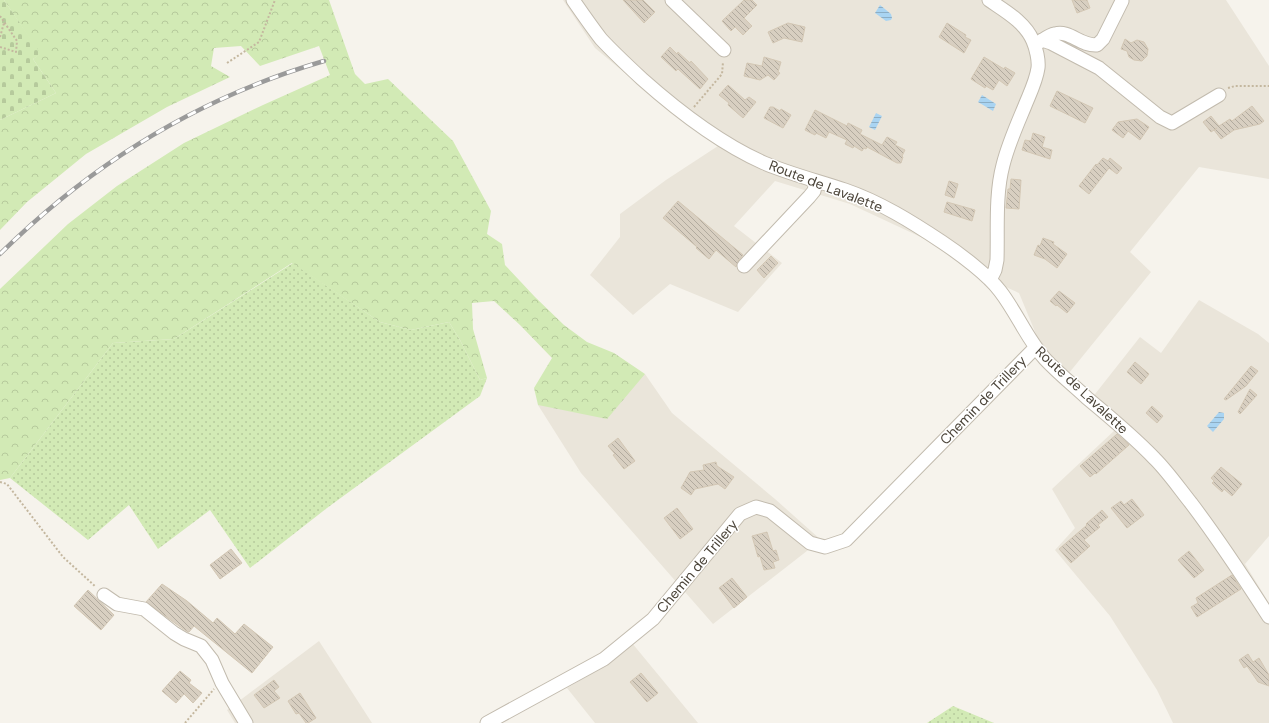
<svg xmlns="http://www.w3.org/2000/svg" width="1269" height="723" font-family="'DM Sans',sans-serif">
  <defs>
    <pattern id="grass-dots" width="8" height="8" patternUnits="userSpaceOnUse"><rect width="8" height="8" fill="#d2eab5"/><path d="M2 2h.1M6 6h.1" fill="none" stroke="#b6ca9c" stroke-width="1.8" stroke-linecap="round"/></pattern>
    <pattern id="forest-crowns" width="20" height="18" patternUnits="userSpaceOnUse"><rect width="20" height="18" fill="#d2eab5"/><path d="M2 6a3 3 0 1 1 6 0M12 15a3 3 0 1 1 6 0" fill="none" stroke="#b6ca9c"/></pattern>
    <pattern id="cemetery-stones" width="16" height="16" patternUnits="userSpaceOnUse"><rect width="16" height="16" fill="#d2eab5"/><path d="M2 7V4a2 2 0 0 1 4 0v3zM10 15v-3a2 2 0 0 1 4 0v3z" fill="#b6ca9c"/></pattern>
    <pattern id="water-rules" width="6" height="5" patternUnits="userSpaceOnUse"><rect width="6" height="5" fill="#a9d4f2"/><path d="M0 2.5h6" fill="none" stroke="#8caec5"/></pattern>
    <pattern id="building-back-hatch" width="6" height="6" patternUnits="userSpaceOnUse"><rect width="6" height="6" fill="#d8cfc1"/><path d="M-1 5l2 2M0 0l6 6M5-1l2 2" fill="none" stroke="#b1aa9e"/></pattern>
  </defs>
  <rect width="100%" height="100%" fill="#f6f3ec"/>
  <path fill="#eae5da" d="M563 0H1226L1269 66V179L1199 167 1130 252 1151 272 1069 373 1043 351 1019 293 975 273 925 239 850 204 775 181 734 226 782 263 738 312 670 284 633 315 590 275 620 237V214L666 180 721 144 662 104 595 48Z
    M1199 300 1258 334 1269 343V536L1245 564 1269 603V723H1173L1157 690 1110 616 1055 550 1075 528 1052 489 1116 429 1088 403 1140 337 1161 353Z
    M645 374 672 413 775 499 821 540 713 624 581 473 538 405Z
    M319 641 372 723H235L227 710Z
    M632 643 698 723H595L567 688 598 670Z"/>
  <path fill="url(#grass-dots)" d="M293 263 380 322 411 330 449 322 460 340 480 380 487 378 480 396 327 508 250 568 210 510 158 549 129 505 88 540 10 478 113 343 174 339Z
    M953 706 994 723H927Z"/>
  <path fill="url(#forest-crowns)" d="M4 0H329L355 74 365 84 388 79 453 141 491 211 487 234 502 244 505 265 535 297 564 325 587 342 614 353 645 374 607 419 538 405 534 388 552 358 520 325 494 301 472 303 473 329 487 378 480 380 460 340 449 322 411 330 380 322 292 263 174 339 113 343 10 478 0 480V289L68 224 117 186 184 143 263 105 330 75 319 46 260 66 241 46 214 48 211 66 230 77 167 107 86 154 27 202 0 230V120L56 93 33 59 40 54Z"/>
  <path fill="url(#cemetery-stones)" d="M0 0H4L41 54 33 59 56 93 0 120Z"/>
  <path fill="url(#water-rules)" d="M880 5 891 14 892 18 891 20 886 21 875 13Z
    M982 95 996 104 993 111 978 102Z
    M876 113 882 116 875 130 869 127Z
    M1219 412 1224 413V419L1213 432 1207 426Z"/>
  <path fill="url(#building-back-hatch)" stroke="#d3c7b4" d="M623 0H643L655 12 644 23Z
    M744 0H752L757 5 744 18 752 26 743 35 735 27 731 31 722 21Z
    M1072 0H1087L1090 8 1077 13Z
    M788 23 805 27 802 42 784 38 773 43 768 32Z
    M947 23 966 35 965 37 971 40 964 53 939 37Z
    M1125 39 1131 43 1137 40 1144 42 1148 49 1147 56 1142 61 1134 60 1129 57 1127 51 1121 49Z
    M670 47 677 54 678 52 690 63 691 61 708 79 700 89 678 69 676 71 661 57Z
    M764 57 781 62 778 72 780 73 774 80 768 75 760 80 744 76 747 63 762 66Z
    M984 57 1004 69 1005 67 1015 73 1007 86 999 80 993 90 986 86 985 88 971 79Z
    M728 85 745 100 749 97 756 102 743 118 728 105 729 103 719 95Z
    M1057 91 1093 108 1085 123 1050 106Z
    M1252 106 1264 121 1260 124 1234 130 1221 139 1214 130 1217 128 1211 132 1203 122 1211 116 1219 126 1230 119 1232 121Z
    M770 107H773L780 111 781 109 791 115 783 128 764 118Z
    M815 110 847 126 848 123 862 130 860 134 882 145 887 137 897 142 895 145 905 150 902 156 903 157 901 163H897L867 147 866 149 864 148 862 151 854 146 853 148 845 144 847 140 829 132 826 138 816 133 815 135 805 130Z
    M1137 119 1149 127 1140 140 1128 131 1123 138 1112 130 1118 122Z
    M1033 133 1045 137 1042 147 1052 150 1050 159 1022 150 1025 140 1031 141Z
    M1103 158 1108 161 1110 158 1122 168 1117 174 1109 168 1089 194 1079 186 1096 164 1097 165Z
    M1011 179 1021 180 1019 209 1006 208 1008 189H1010Z
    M949 181 958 184 954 198 945 195Z
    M678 201 743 255 738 261 736 267 716 250 709 259 696 248 697 247 663 218Z
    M947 202 975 210 972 221 944 212Z
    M1043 238 1054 242 1053 244 1067 254 1057 268 1045 259 1034 255 1038 245 1040 246Z
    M771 256 778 263 764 278 757 270Z
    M1059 291 1075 303 1067 313 1057 305 1056 306 1050 301Z
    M1135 362 1149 374 1141 384 1127 372Z
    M1251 366 1258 371 1246 386 1226 400 1224 399Z
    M1250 389 1257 395 1240 414 1238 412Z
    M1152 406 1163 416 1157 423 1146 413Z
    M1117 434 1129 445 1096 474 1095 473 1090 477 1080 466Z
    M618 438 635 461 624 469 613 455 615 454 608 446Z
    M716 462 717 466 734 477 725 489 718 484 695 489 691 495 681 488 690 472 704 470 703 465Z
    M1221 467 1242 484 1232 496 1224 489 1222 492 1212 483 1214 481 1211 478Z
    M1132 499 1144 515 1127 528 1111 508 1121 501 1124 505Z
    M677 508 693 529 680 539 664 518Z
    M1102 510 1108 517 1098 525 1100 527 1084 540 1090 546 1071 563 1059 549 1087 525 1086 524Z
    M767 532 773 551 776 550 779 560 773 562 775 568 764 570 760 556 758 557 752 536Z
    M231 549 242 563 220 579 210 565Z
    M1189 551 1204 570 1194 578 1178 560Z
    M1232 575 1241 589 1197 617 1191 607 1198 603 1196 598Z
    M732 578 747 597 734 608 719 588Z
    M162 584 187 601 213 623 217 618 235 634 244 624 273 647 252 673 194 626 189 632H188L179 626 146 602Z
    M88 590 114 615 101 630 74 606Z
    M1248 654 1253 662 1259 658 1269 675V686L1258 682 1247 666 1244 668 1239 660Z
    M180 671 191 680 189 683 202 693 193 703 184 694 176 703 162 691Z
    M641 673 658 693 647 702 630 682Z
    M274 680 279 687 274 691 280 698 264 708 254 695Z
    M300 693 316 718 308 723H306L299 713 296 714 288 701Z"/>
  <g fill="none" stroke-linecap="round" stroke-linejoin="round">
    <g stroke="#c2bbae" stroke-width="15">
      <path id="minor" d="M573 0C582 13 591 26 601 39 614 53 628 66 642 79 678 111 719 143 764 163 790 174 818 181 845 190 880 202 912 222 942 242 960 254 988 275 1000 291 1017 313 1027 339 1045 359 1058 373 1073 385 1087 398 1110 417 1134 437 1155 459 1168 472 1179 488 1191 503 1219 540 1244 578 1269 617
        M672 0 724 50
        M989 0C1005 11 1025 22 1033 41 1036 48 1039 60 1038 68 1036 82 1029 95 1024 108 1016 127 1008 145 1003 165 995 195 998 230 997 260L995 270 990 280
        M1042 40 1051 43 1099 68 1160 117 1172 123 1219 95
        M1038 43C1043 40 1049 35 1055 34 1070 30 1080 46 1097 45L1103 39 1122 1
        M744 266 809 197 814 191 816 181
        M104 595 117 604 144 609 174 633 184 639 201 646 212 660 222 683 246 723
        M487 723 604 659 653 619 740 514 756 507 770 511 810 543 825 547 846 540 1035 348"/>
    </g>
    <path stroke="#c4b79f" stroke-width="2" stroke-dasharray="2 2" stroke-linecap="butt" d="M0 16 17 41 16 52 0 47
      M0 37 4 23
      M227 63 259 42 275 0
      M1228 88 1235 86H1269
      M694 107 722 74 723 62
      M0 482 7 484 63 557 96 587
      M185 723 214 689"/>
    <use href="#minor" stroke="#fff" stroke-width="13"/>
    <g stroke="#9a9a9a" stroke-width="4.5">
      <path id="rail" d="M0 254C92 163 200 97 324 61"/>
    </g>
    <use href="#rail" stroke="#fff" stroke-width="3" stroke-dasharray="9" stroke-linecap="butt"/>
  </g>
  <g text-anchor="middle" stroke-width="3" stroke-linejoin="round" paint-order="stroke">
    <g font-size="14" fill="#4b4439" stroke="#fff">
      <text transform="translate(826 186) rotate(21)" y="5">Route de Lavalette</text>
      <text transform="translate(1082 390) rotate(43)" y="5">Route de Lavalette</text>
      <text transform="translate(983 400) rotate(-46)" y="5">Chemin de Trillery</text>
      <text transform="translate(697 566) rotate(-50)" y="5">Chemin de Trillery</text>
    </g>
  </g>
</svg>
